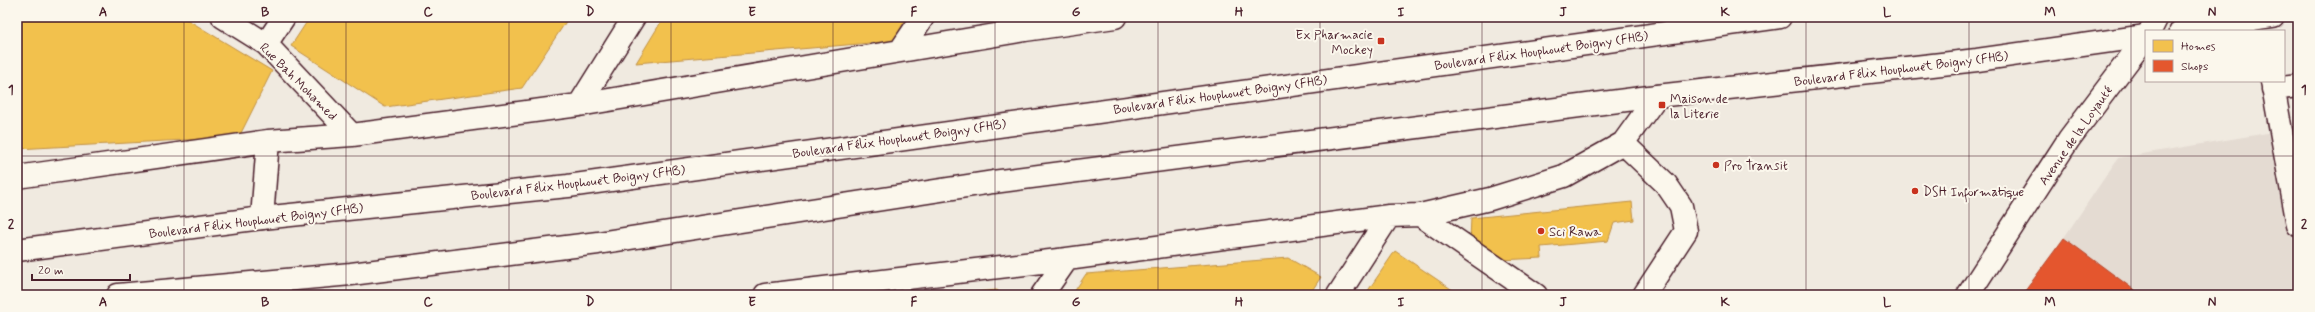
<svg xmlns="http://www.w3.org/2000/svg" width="2315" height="312" font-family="Mynerve,sans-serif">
  <rect width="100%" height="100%" fill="#f0eae0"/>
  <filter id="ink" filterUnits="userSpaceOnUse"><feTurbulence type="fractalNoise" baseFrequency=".025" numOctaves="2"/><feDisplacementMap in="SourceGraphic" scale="8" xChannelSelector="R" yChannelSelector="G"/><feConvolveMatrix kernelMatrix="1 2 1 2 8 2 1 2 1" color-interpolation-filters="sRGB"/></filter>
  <g filter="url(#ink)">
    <path fill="#e4dbd2" d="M2298 128V295H2025L2118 158Z"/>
    <path fill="#f2c14e" stroke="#c09044" d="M17 17H183L272 71 239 137 17 149Z
      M310 17H569L522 88 385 107 291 46Z
      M664 17H907L893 41 636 63Z
      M1632 202 1634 220 1614 223 1608 241 1541 247 1542 258 1500 260 1470 239 1471 218Z
      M1395 251 1460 295H1365Z
      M1288 258 1321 277 1309 295H1072L1086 274Z
      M997 290 1003 295H942Z"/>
    <path fill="#e4572e" stroke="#b6462d" d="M2064 238 2141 295H2022Z"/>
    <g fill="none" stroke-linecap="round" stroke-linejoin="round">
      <g stroke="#4a1f2b" stroke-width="25">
        <path id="street" d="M223 17 266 44 352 135
          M266 44 284 17
          M900 51 923 17
          M2272 81 2298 225
          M2273 89 2298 86
          M579 105 634 17
          M1623 143 1666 184 1681 206 1686 231 1644 295
          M17 177 268 141 352 135 579 105 1025 30 1115 17
          M1420 215 1536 295
          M262 218 268 141
          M765 295 1067 259 1389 216 1420 215 1490 199 1564 176 1623 143 1657 96
          M1042 295 1067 259
          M1338 295 1389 216"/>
      </g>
      <g stroke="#4a1f2b" stroke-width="25">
        <path id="secondary" d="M2150 31 2157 17
          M1968 295 2069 139 2146 37"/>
      </g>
      <g stroke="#4a1f2b" stroke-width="25">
        <path id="primary" d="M2181 31 2273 17
          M17 250 262 218 568 186 1780 17
          M118 295 351 274 598 243 993 182 1657 96 1977 60 2146 36"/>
      </g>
      <use href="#street" stroke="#fbf7ec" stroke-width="22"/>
      <use href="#secondary" stroke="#fbf7ec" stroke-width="22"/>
      <use href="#primary" stroke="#fbf7ec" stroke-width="22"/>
    </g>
  </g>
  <path fill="none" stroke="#4a1f2b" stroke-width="1" stroke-opacity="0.55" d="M184 17V295M346 17V295M509 17V295M671 17V295M833 17V295M995 17V295M1158 17V295M1320 17V295M1482 17V295M1644 17V295M1806 17V295M1969 17V295M2131 17V295M17 156H2298"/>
  <g fill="#c8321e" stroke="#fbf7ec" stroke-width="1.5">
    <rect x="1377" y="37" width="8" height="8" rx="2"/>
    <rect x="1658" y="101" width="8" height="8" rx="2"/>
    <circle cx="1716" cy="165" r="4"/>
    <circle cx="1915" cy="191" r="4"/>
    <circle cx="1541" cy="231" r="4"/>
  </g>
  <g text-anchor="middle" stroke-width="4" stroke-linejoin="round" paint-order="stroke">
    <g font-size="13" fill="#4a1f2b" stroke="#fbf7ec" text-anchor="start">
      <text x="1373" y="39" text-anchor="end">Ex Pharmacie<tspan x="1373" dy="15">Mockey</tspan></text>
      <text x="1670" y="103">Maison de<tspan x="1670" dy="15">la Literie</tspan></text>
      <text x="1724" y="170">Pro Transit</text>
      <text x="1923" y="196">DSH Informatique</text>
      <text x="1549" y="236">Sci Rawa</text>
    </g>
    <g font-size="13" fill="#4a1f2b" stroke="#fbf7ec">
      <text transform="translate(1541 50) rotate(-8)" y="5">Boulevard Félix Houphouët Boigny (FHB)</text>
      <text transform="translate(1901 68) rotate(-7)" y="5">Boulevard Félix Houphouët Boigny (FHB)</text>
      <text transform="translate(299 81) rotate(45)" y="5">Rue Bah Mohamed</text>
      <text transform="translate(1220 94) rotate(-8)" y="5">Boulevard Félix Houphouët Boigny (FHB)</text>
      <text transform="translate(2075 135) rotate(-55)" y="5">Avenue de la Loyauté</text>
      <text transform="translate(899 138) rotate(-8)" y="5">Boulevard Félix Houphouët Boigny (FHB)</text>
      <text transform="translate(578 182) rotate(-7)" y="5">Boulevard Félix Houphouët Boigny (FHB)</text>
      <text transform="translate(256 220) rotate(-7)" y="5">Boulevard Félix Houphouët Boigny (FHB)</text>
    </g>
  </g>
  <rect width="2315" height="312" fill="none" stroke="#fbf7ec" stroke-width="44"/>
  <rect x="2145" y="30" width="140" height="52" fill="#fbf7ec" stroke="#b4a19f"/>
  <rect x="2153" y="40" width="20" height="12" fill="#f2c14e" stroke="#b4a19f"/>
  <text x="2181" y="50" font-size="12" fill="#4a1f2b">Homes</text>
  <rect x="2153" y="60" width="20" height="12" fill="#e4572e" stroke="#b4a19f"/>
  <text x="2181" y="70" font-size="12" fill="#4a1f2b">Shops</text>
  <path d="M32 274v6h98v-6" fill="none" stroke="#4a1f2b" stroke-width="2"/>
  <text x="38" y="274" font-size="12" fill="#4a1f2b" stroke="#fbf7ec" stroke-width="3" paint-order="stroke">20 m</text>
  <rect x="22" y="22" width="2271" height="268" fill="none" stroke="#4a1f2b" stroke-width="1.5"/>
  <g font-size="13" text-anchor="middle" font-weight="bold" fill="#4a1f2b">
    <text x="103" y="16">A</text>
    <text x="265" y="16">B</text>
    <text x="428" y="16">C</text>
    <text x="590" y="16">D</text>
    <text x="752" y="16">E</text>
    <text x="914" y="16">F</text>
    <text x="1076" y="16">G</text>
    <text x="1239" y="16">H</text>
    <text x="1401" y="16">I</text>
    <text x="1563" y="16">J</text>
    <text x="1725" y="16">K</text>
    <text x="1887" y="16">L</text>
    <text x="2050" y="16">M</text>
    <text x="2212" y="16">N</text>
    <text x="11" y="94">1</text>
    <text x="2304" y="94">1</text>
    <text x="11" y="228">2</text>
    <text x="2304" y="228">2</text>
    <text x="103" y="306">A</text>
    <text x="265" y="306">B</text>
    <text x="428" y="306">C</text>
    <text x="590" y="306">D</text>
    <text x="752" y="306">E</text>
    <text x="914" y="306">F</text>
    <text x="1076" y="306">G</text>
    <text x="1239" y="306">H</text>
    <text x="1401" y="306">I</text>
    <text x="1563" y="306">J</text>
    <text x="1725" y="306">K</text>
    <text x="1887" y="306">L</text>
    <text x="2050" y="306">M</text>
    <text x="2212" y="306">N</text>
  </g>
</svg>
